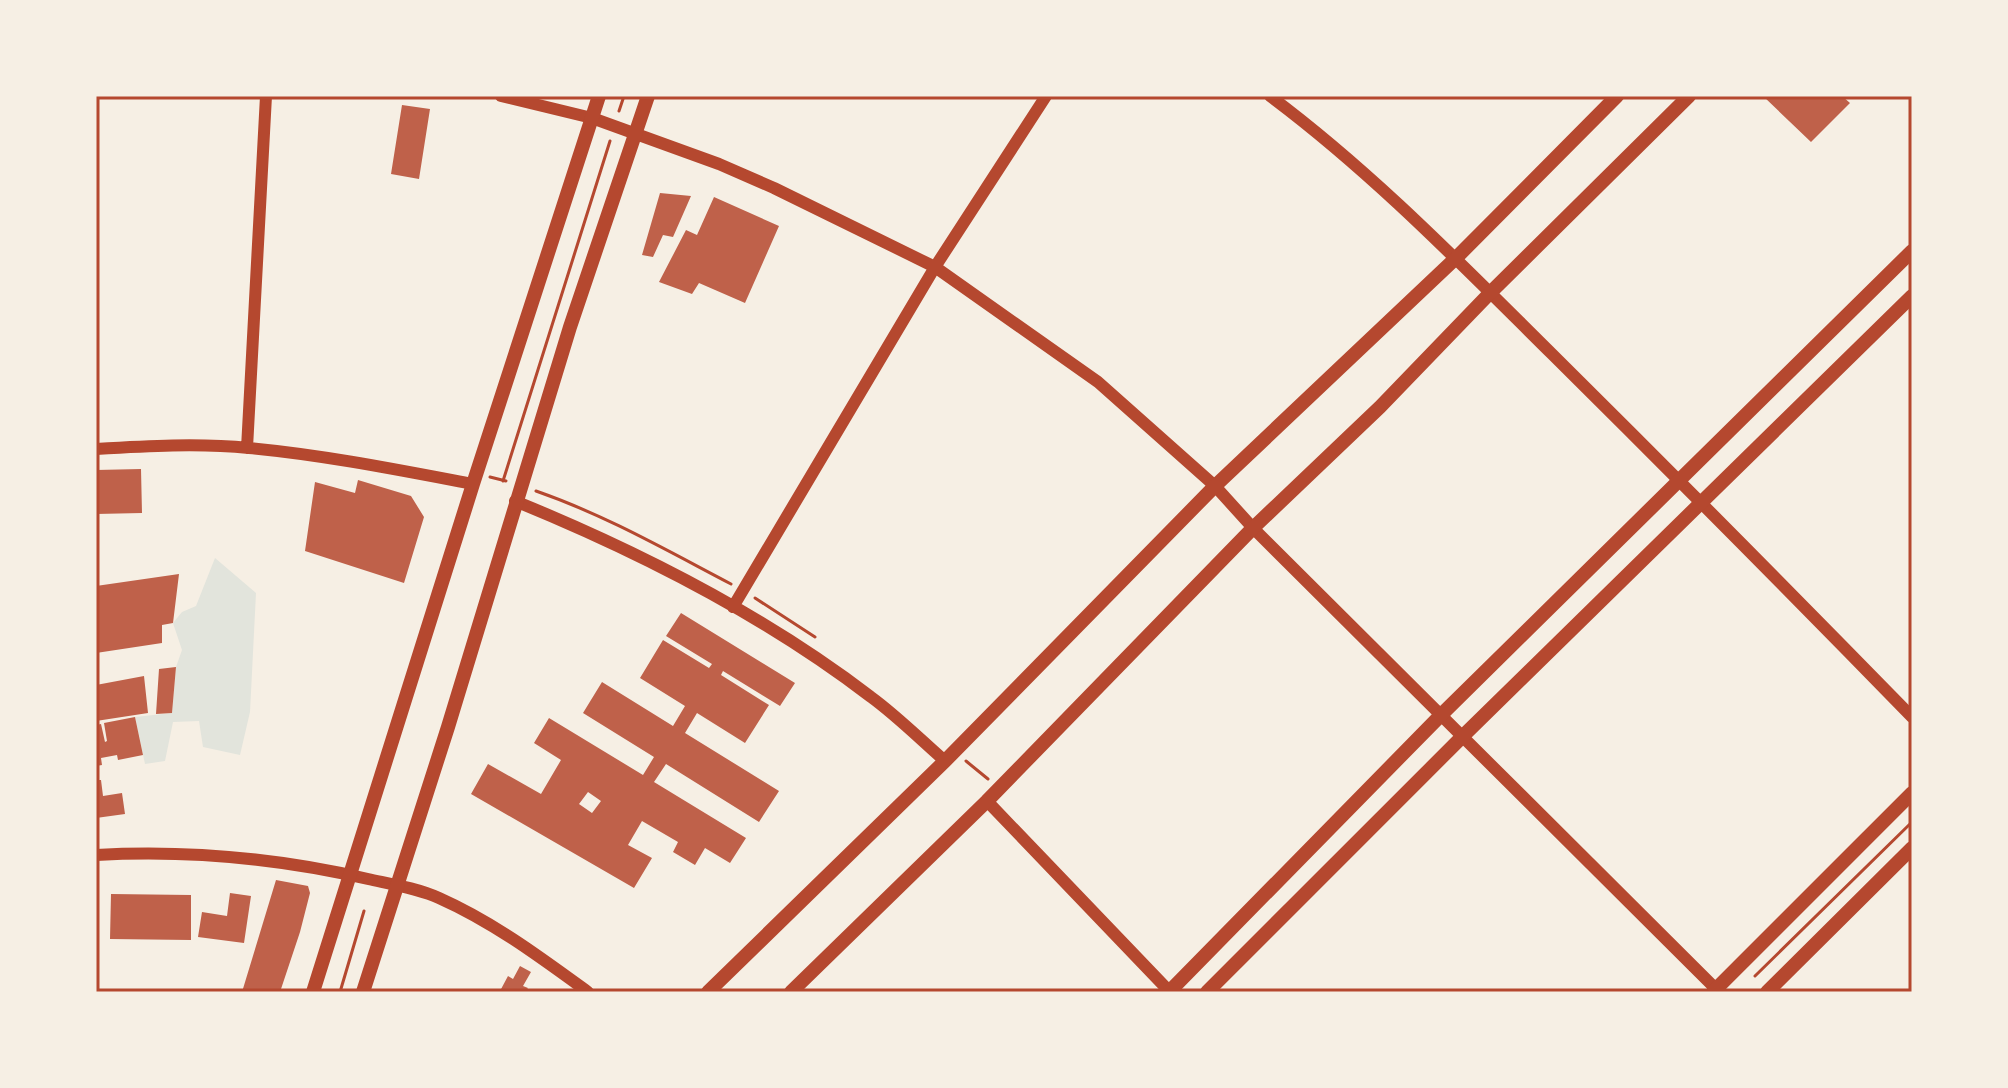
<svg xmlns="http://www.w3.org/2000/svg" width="2008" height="1088" font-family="'Work Sans',sans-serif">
  <rect width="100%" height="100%" fill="#f6efe4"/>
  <path fill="#e2e4dc" d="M215 558 256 593 250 712 240 755 203 747 199 721 173 722 165 761 145 764 135 717 172 713 176 667 182 650 173 623 182 612 196 606Z"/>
  <path fill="#bf614a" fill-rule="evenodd" d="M1763 96H1842L1850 103 1811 142Z
    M402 105 430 109 419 179 391 174Z
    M660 193 691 196 673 237 663 235 653 257 642 255Z
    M714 197 779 226 745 303 699 283 692 294 659 282 686 230 697 235Z
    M141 469 142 513 96 514V470Z
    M358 480 411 496 424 517 404 583 305 551 315 482 355 493Z
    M179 574 173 623 162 625V643L96 653V586Z
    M681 613 795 683 780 706 723 671 721 675 769 705 745 743 697 713 685 733 779 791 759 822 666 764 654 782 746 838 730 863 705 848 695 865 673 852 678 842 642 821 628 845 652 858 634 888 471 794 488 764 541 794 561 760 534 743 549 718 643 775 654 757 583 713 602 682 673 726 685 706 640 678 663 640 709 668 712 664 666 636ZM588 792 601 801 592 813 579 804Z
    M176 667 172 713 156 714 159 669Z
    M144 676 148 713 96 721V685Z
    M135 717 143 755 118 760 117 755 101 758 102 765 96 766V725L101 724 105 742 107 741 104 723Z
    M96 780H101L103 796 122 793 125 814 96 818Z
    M276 880 308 886 310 893 300 932 280 992H242Z
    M230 893 251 896 244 943 198 937 202 912 227 916Z
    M111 894 191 895V940L110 939Z
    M520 966 531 972 523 986 528 988 525 992 500 991 508 976 513 979Z"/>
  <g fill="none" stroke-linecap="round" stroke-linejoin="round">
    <path stroke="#b5482f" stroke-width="3" d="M619 111 624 96
      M490 477 506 481
      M503 481 610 141
      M536 491C605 515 666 550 731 584
      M755 598 815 637
      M966 761 988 779
      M1755 976 1912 822
      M340 992 364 911"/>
    <path stroke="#b5482f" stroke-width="12" d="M501 96 592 118 719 164 774 188 935 267 1098 382 1215 486 1253 528 1719 992
      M1270 96C1373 173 1461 264 1552 354 1673 474 1793 595 1912 717
      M247 448 266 96
      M96 449C146 446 199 443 249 448 324 455 399 470 473 484
      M515 501C640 552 764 615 871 697 897 716 921 740 945 761
      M733 607 935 267 1046 96
      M987 801 1170 992
      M96 855C188 850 278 858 368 879 391 884 417 888 439 898 493 922 540 957 588 992"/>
    <path stroke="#b5482f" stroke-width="14" d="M1169 992 1441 715 1912 251
      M1207 992 1463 736 1912 296
      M1713 992 1912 793
      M1767 992 1912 848"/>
    <path stroke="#b5482f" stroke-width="14" d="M313 992 473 484 599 96
      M363 992 448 727 570 327 648 96
      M708 992 945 761 1215 486 1456 258 1617 96
      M791 992 987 801 1253 528 1380 407 1490 293 1689 96"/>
  </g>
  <rect width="2008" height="1088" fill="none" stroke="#f6efe4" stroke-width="196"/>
  <rect x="98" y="98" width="1812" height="892" fill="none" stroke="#b5482f" stroke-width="3"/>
</svg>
